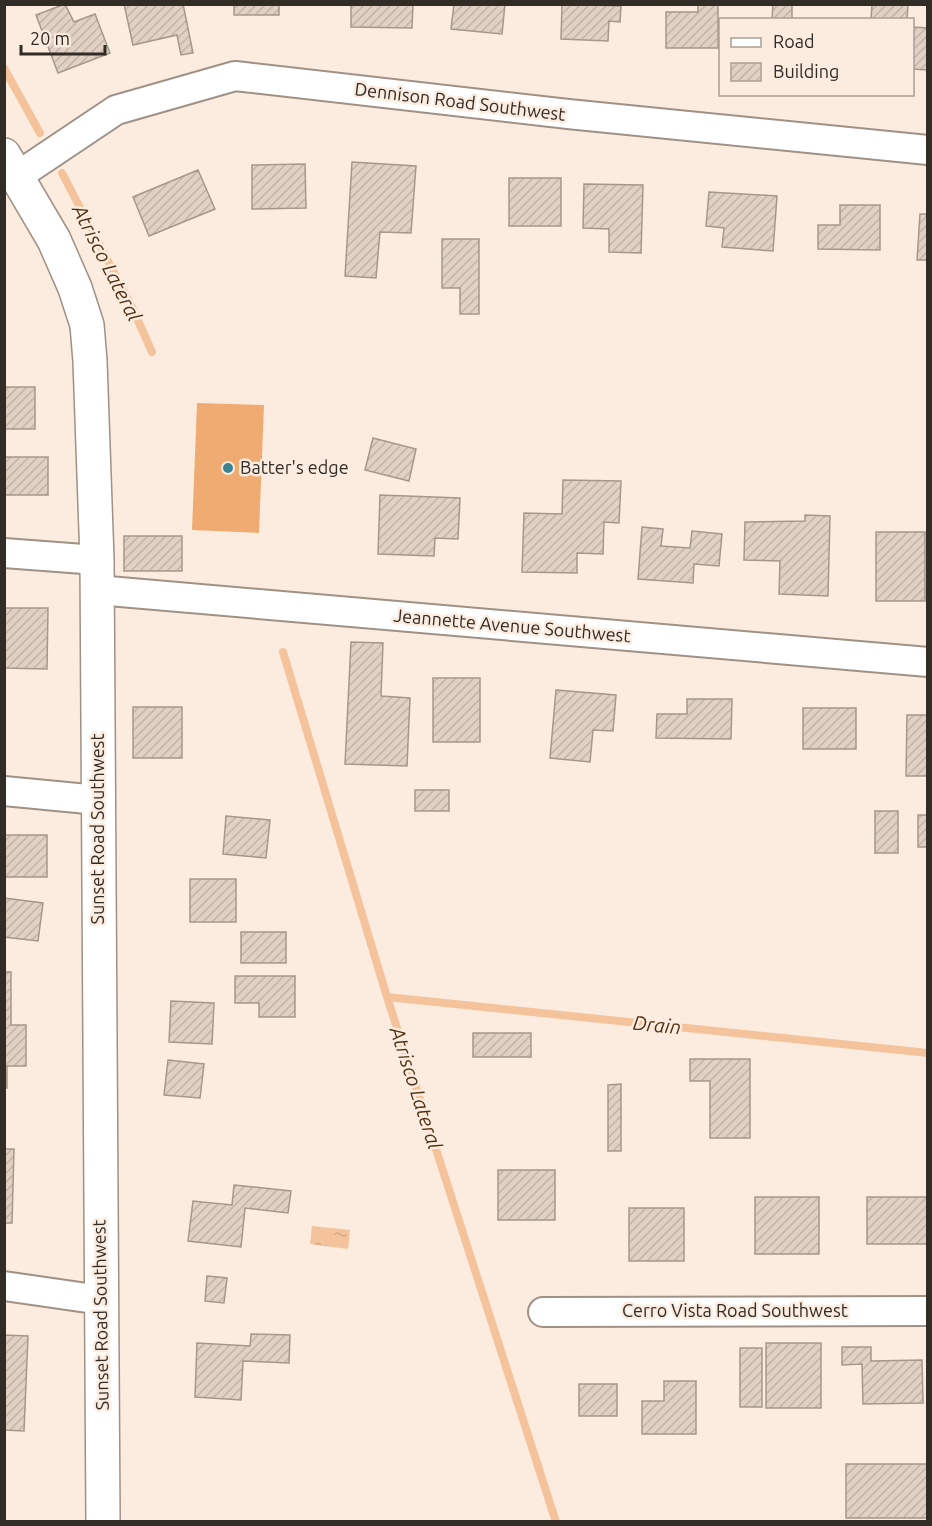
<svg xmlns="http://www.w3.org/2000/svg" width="932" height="1526" font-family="Ubuntu,sans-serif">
  <defs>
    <pattern id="water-ripples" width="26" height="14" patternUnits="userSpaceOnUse" patternTransform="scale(1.5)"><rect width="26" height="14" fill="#f4c39c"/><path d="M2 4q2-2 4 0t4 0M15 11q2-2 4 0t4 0" fill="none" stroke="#d2a886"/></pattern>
    <pattern id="building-hatch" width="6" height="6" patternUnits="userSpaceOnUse" patternTransform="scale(1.5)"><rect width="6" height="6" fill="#e1d1c5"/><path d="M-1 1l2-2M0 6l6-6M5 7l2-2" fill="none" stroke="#c2b4a9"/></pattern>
  </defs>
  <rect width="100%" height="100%" fill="#fbecdf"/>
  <path fill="#efab72" d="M197 403 264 405 259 533 192 530Z"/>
  <path fill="url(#water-ripples)" d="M312 1226 350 1230 348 1249 310 1244Z"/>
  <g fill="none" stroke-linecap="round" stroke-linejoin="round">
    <path stroke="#f4c39c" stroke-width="8" d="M4 68 40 133
      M62 173 131 305 152 352
      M283 652 387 997 556 1522
      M387 997 928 1053"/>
  </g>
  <path fill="url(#building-hatch)" stroke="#a5978b" stroke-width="1.5" d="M65 4 74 22 95 14 110 53 58 73 36 15Z
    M124 4H183L193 53 181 55 177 35 133 45Z
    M234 4H279V15H234Z
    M351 4H413L412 28 351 27Z
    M454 4H505L502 34 451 29Z
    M562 4 621 6 620 22 609 21 608 41 561 39Z
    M698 4H718V48H666V12H698Z
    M773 4H792V18L818 20H772Z
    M872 4H908L907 20H871Z
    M912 27 928 28V70L912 69Z
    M352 162 416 166 411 233 380 232 376 278 345 276Z
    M305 164 306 208 252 209V165Z
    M198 170 215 209 149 236 133 197Z
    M509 178H561V226H509Z
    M584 184 643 185 641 253 609 252V229L583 228Z
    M709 192 777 196 773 251 722 247 724 228 706 226Z
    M840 205H880V250L818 249V225H840Z
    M920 214H928V260H917Z
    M442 239H479V314H460V288H442Z
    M4 387H35V429H4Z
    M373 438 416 449 409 481 365 470Z
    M4 457H48V495H4Z
    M563 480 621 481 619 523 604 522 603 554 577 553V573L522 572 524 513 562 514Z
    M380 495 460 498 458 539 435 538 434 556 378 554Z
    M805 515 830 516 828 596 779 594 780 561 744 560 745 522 805 521Z
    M642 527 663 529 661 546 690 548 692 531 722 534 719 566 694 564 693 583 638 579Z
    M876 532H925V601H876Z
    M124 536H182V571H124Z
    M4 608H48L47 669 4 668Z
    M351 642 383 643 381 696 410 698 407 766 345 764Z
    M433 678H480V742H433Z
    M556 690 616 695 613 731 593 730 590 762 550 758Z
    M687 699H732L731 739 656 738 657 714H687Z
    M133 707H182V758H133Z
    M803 708H856V749H803Z
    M907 715H928V776H906Z
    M415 790H449V811H415Z
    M875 811H898V853H875Z
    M918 815H928V847H918Z
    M226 816 270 820 266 858 223 854Z
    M4 835H47V877H4Z
    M190 879H236V922H190Z
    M4 898 43 903 38 941 4 937Z
    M241 932H286V963H241Z
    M4 972H11V1025H26V1066H7V1088H4Z
    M235 976H295V1017H259V1003H235Z
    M171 1001 214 1003 212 1044 169 1042Z
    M473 1033H531V1057H473Z
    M690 1059H750V1138H710V1081H690Z
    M168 1060 204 1064 200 1098 164 1095Z
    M621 1084V1151H608V1085Z
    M4 1149H14L12 1223H4Z
    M498 1170H555V1220H498Z
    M234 1185 291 1191 288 1213 245 1208 241 1247 188 1241 193 1201 232 1205Z
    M755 1197H819V1254H755Z
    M867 1197H928V1244H867Z
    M629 1208H684V1261H629Z
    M207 1276 227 1278 224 1303 205 1301Z
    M251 1334 290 1335 289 1363 243 1361 241 1400 195 1397 197 1343 250 1346Z
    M4 1335 28 1336 24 1431 4 1430Z
    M766 1343H821V1408H766Z
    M842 1347H871V1361L922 1360 923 1403 863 1404 862 1364 842 1365Z
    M740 1348H762V1407H740Z
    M664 1381H696V1434H642V1401H664Z
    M579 1384H617V1416H579Z
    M846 1464H928V1518H846Z"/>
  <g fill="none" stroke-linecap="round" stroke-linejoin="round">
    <g stroke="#9f9186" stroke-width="32">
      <path id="minor" d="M16 177 116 110 235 76 568 114 928 150
        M4 553 97 560
        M97 590 928 662
        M4 791 98 800
        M4 1286 101 1300
        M543 1312 928 1311"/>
    </g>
    <g stroke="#9f9186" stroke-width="36">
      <path id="tertiary" d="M4 155 54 240 75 288 87 325 90 361 97 560 103 1522"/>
    </g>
    <use href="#minor" stroke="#fff" stroke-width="28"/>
    <use href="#tertiary" stroke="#fff" stroke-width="33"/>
  </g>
  <circle fill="#3e838f" stroke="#fbecdf" stroke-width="2" cx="228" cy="468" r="6"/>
  <g text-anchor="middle" stroke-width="5" stroke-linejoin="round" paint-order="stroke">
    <g font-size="18" fill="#322c27" stroke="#fbecdf">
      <text transform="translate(460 102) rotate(7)" y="6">Dennison Road Southwest</text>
      <text transform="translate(512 626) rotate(5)" y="6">Jeannette Avenue Southwest</text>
      <text transform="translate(98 829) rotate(-90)" y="6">Sunset Road Southwest</text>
      <text x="735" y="1317">Cerro Vista Road Southwest</text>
      <text transform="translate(101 1315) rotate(-91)" y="6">Sunset Road Southwest</text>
    </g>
    <g font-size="18" fill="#322c27" stroke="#fbecdf" text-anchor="start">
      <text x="240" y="474">Batter's edge</text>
    </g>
    <g font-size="20" font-style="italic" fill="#523215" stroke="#fbecdf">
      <text transform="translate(107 263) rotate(63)" y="7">Atrisco Lateral</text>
      <text transform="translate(657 1025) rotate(6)" y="7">Drain</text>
      <text transform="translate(416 1088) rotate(72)" y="7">Atrisco Lateral</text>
    </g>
  </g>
  <rect width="932" height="1526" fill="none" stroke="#322c27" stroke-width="12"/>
  <rect x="719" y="18" width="195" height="78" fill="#fbecdf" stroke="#ab9f95" stroke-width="1.5"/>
  <rect x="731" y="38" width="30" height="9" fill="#ffffff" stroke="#ab9f95" stroke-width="1.5"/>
  <text x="773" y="48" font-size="18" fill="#322c27">Road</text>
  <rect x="731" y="63" width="30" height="18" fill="url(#building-hatch)" stroke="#ab9f95" stroke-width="1.5"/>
  <text x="773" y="78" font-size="18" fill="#322c27">Building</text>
  <path d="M21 45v9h84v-9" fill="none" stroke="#322c27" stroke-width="3"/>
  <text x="30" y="45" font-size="18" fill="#322c27" stroke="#fbecdf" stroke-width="4.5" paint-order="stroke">20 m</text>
</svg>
